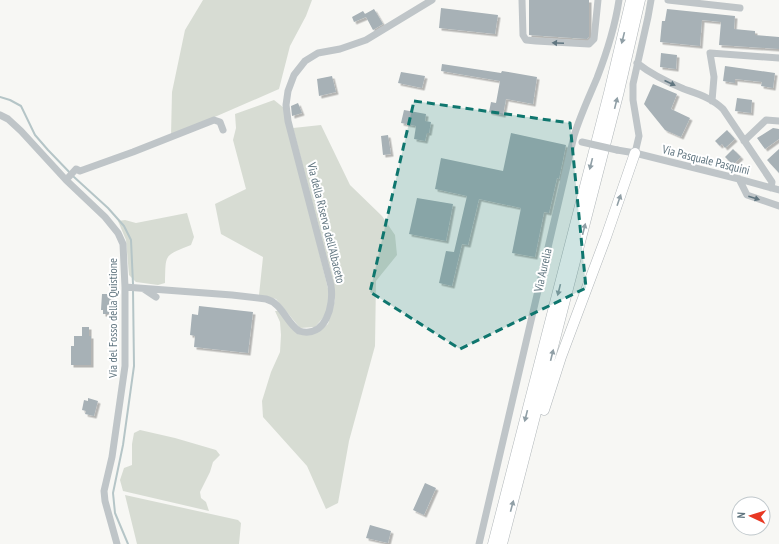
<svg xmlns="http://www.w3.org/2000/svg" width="779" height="544" font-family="'PT Sans Narrow',sans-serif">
  <defs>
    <filter id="shadow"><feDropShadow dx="2.5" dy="2.5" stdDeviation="0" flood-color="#0004"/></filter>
  </defs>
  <rect width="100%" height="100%" fill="#f7f7f4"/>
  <path fill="#d7dcd3" d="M203 0H312L306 16 290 46 279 89 171 136 172 92 185 30Z
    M274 100 284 108 330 297 327 313 315 327 300 328 276 299 259 295 263 257 221 234 215 204 246 189 233 140 236 128 235 114Z
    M321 125 350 185 382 216 395 235 397 255 376 281 375 346 349 441 338 503 326 509 307 466 263 417 262 401 271 372 280 352 281 335 280 322 275 311H279L294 328 317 332 328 324 335 300 332 277 293 128Z
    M187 213 194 237 191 245C163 256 166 254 165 283L158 285 136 282 129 275 126 240 118 221 125 220 136 223Z
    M140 430 175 438 216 450 220 455 213 462 210 472 200 492 201 498 206 502 209 511 123 491 120 480 124 468 132 465V444L134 433Z
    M125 495 238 520 241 523 239 544H137Z"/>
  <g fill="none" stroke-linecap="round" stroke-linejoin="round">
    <path stroke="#b5c5c7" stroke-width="2" d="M0 97 10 100 21 106 35 135 48 150 74 177 108 208 124 226 131 240 133 284
      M128 544 115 513 113 493 123 445 134 366 133 290"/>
  </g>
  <path fill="#a7b1b6" filter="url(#shadow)" d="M529 0H589V37L587 39 529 35Z
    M441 8 498 15 495 34 439 28Z
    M374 9 383 24 373 30 366 17 354 22 352 17 363 11 365 14Z
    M667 9 735 16 734 29 755 31V35L779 37V49L719 45 721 22 702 20 700 46 660 42 662 21H665Z
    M661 53 677 55 676 69 660 67Z
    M442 64 501 73 502 71 537 77 533 104 506 99 503 115 489 112 491 102 496 103 500 81 441 71Z
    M725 66 775 73 773 88 761 86 762 82 735 79V83L723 81Z
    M401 72 425 76 422 88 398 83Z
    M332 76 336 92 319 96 317 79Z
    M653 84 677 94 671 109 690 118 681 137 665 130 644 104Z
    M737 98 752 100 751 113 735 111Z
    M298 103 302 113 292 116 291 106Z
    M404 110 426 114 425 121 431 122 429 133H427L425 141 414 139 416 126 401 123Z
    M773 128 779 129V139L765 149 757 138Z
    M727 130 735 139 725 148 722 144 720 146 715 141Z
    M511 133 566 145 559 179 557 178 549 213 544 212 535 257 512 253 521 208 479 199 468 245 462 244 452 286 439 283 446 251 454 252 467 196 435 189 441 158 503 171Z
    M388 135 391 154 383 155 381 136Z
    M733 149 741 157 733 165 725 157Z
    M779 149V173L767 160Z
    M417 198 453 204 446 241 409 234Z
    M102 294H112L111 314H103V310H101Z
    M199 306 253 312 248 353 194 347 195 336 190 335 192 314 198 315Z
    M82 327H89V336H91V365H71V346H74V336H82Z
    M88 398 98 401 94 416 85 414 86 411 82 410 84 400 88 401Z
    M425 483 436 488 424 515 413 510Z
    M370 525 391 531 388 543 366 538Z"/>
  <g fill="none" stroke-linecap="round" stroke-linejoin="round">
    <g stroke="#b0b6b9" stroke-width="11">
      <path id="highway" d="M544 410 561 357 606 237 635 153
        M493 544 609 93 631 0
        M502 544 619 91 640 0"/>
    </g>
    <path stroke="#bfc5c8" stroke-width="7" d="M522 0 523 35 526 40 536 41 589 44 594 39 598 0
      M668 0 740 8
      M637 63C651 74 667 82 684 89 698 94 712 98 723 109L772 182 771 188
      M712 101 714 77 710 53 779 58
      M0 115 8 119 21 131 66 180 105 217 118 233 123 244 125 287V366L112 457 104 491 105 501 117 544
      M744 141 766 120 779 121
      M617 150 635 153 739 179 779 190
      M635 153 639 136 633 100V84L648 17 651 0
      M739 179 747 195 779 206
      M66 180 76 169 80 171 133 152 214 120 220 122 223 130
      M125 287 232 295 266 299C282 303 286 322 299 331 326 339 334 305 331 286L288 121 286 105 288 91 294 75 305 61 318 53 340 49 366 40 432 0
      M144 289 156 297
      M479 544 574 136C580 116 589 97 597 78 607 52 615 27 619 0"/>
    <use href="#highway" stroke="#fff" stroke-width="10"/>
    <path stroke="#bfc5c8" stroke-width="7" d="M582 142 617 150"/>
  </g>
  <defs><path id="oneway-solid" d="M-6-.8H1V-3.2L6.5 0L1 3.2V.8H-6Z"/></defs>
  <g fill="#909fa6">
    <use href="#oneway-solid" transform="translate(623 38) rotate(104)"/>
    <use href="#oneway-solid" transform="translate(616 103) rotate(-76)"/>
    <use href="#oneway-solid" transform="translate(591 164) rotate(104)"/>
    <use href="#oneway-solid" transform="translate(619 200) rotate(-71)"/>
    <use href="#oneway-solid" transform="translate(584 229) rotate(-76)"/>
    <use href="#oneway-solid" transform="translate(559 290) rotate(104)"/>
    <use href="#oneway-solid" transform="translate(552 355) rotate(-76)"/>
    <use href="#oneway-solid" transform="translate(526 416) rotate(104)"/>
    <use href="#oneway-solid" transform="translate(512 506) rotate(-75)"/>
  </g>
  <g fill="#617680">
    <use href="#oneway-solid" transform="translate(558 43) rotate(-177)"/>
    <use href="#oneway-solid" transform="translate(670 83) rotate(24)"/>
    <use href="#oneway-solid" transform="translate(754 198) rotate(18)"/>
  </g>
  <path fill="#0f766e" fill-opacity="0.2" stroke="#0f766e" stroke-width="3" stroke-dasharray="8 5" stroke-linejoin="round" d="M414 101 570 123 586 288 460 349 370 292Z"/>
  <g text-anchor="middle" stroke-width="4" stroke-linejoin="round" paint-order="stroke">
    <g font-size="12" fill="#617680" stroke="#fff">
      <text transform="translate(706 160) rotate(14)" y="4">Via Pasquale Pasquini</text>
      <text transform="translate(326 223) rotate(76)" y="4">Via della Riserva dell'Albaceto</text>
      <text transform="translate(543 270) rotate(-77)" y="4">Via Aurelia</text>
      <text transform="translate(113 318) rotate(-90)" y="4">Via del Fosso della Quistione</text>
    </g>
  </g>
  <g transform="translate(751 516) rotate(274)"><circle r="19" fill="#ffffff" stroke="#c0c8cc"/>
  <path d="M0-3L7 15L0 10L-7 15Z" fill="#e83823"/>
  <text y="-6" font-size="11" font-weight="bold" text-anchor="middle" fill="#617680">N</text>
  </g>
</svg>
